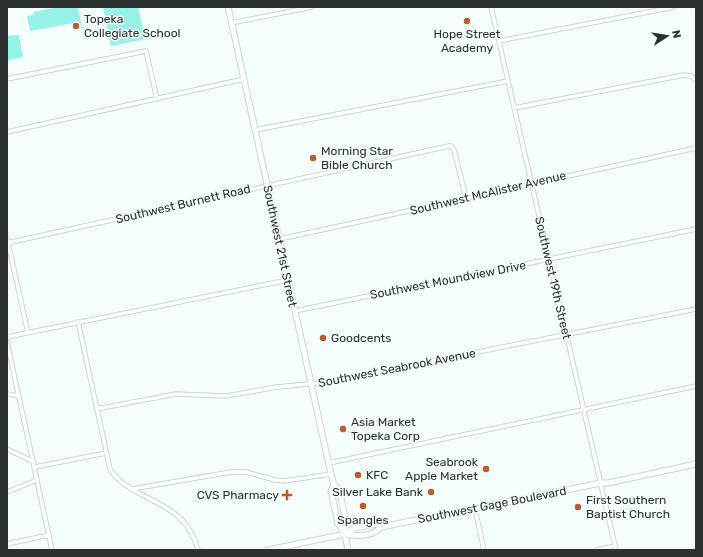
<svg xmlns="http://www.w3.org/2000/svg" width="703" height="557" font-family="Rubik,sans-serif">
  <rect width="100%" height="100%" fill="#f3fefd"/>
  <path fill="#94f2e8" d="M59 7H78L82 28H79L78 22 30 31 27 16 34 15 33 12Z
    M103 7H138L145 39 111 46Z
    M19 35 23 57 7 60V36Z"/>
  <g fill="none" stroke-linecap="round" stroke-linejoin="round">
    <g stroke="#cbd6d5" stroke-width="5.5">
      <path id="minor" d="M491 7 616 550
        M231 23 312 7
        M499 41 674 7
        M7 79 146 51 157 99
        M514 108 684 75 691 76 696 80
        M255 130 508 81
        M7 132 244 79
        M7 238 28 333
        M280 239 696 148
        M7 243 449 146H451L454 150 466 198
        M295 311 696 229
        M78 322 110 469C117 480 125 485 135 491 164 507 189 514 198 550
        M7 337 288 280
        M7 342 52 550
        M7 394 19 396
        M96 409 176 394 227 396 277 387 320 383 696 309
        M7 449 34 462
        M329 463 696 386
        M35 467 106 453
        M132 489 231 472H246L275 480 284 481 331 474
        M7 492 37 480
        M475 509 484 550
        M7 544 49 535
        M596 550 615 546"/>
    </g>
    <g stroke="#cbd6d5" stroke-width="7">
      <path id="secondary" d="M228 7 331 474 334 485 339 489 346 522 345 534
        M334 485 331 491 338 524 345 534 348 550
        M345 534C356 536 373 537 381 527L601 483H608L696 464
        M268 550 345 534 355 528 375 524 381 527"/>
    </g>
    <use href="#minor" stroke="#fff" stroke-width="3.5"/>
    <use href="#secondary" stroke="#fff" stroke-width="5"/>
  </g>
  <g fill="#c0592b" stroke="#f3fefd" stroke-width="1.5">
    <circle cx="467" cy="21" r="4"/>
    <circle cx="76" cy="26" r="4"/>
    <circle cx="313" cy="158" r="4"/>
    <circle cx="323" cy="338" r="4"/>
    <circle cx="343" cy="429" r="4"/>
    <circle cx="486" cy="469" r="4"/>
    <circle cx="358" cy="475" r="4"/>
    <circle cx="431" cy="492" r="4"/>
    <path d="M285 489h4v4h4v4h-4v4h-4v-4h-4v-4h4z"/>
    <circle cx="363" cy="506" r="4"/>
    <circle cx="578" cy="507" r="4"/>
  </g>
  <g text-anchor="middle" stroke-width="3" stroke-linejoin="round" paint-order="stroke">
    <g font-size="12" fill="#2c302f" stroke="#f3fefd" text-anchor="start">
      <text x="84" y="23">Topeka<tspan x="84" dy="14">Collegiate School</tspan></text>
      <text x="467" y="38" text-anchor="middle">Hope Street<tspan x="467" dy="14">Academy</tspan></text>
      <text x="321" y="155">Morning Star<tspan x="321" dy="14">Bible Church</tspan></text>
      <text x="331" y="342">Goodcents</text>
      <text x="351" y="426">Asia Market<tspan x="351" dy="14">Topeka Corp</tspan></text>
      <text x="478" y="466" text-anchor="end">Seabrook<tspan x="478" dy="14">Apple Market</tspan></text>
      <text x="366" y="479">KFC</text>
      <text x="423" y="496" text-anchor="end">Silver Lake Bank</text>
      <text x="279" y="499" text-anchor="end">CVS Pharmacy</text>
      <text x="586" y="504">First Southern<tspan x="586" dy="14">Baptist Church</tspan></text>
      <text x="363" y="524" text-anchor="middle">Spangles</text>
    </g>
    <g font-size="12" fill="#2c302f" stroke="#f3fefd">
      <text transform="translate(488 193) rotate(-13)" y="4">Southwest McAlister Avenue</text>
      <text transform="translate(183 204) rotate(-13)" y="4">Southwest Burnett Road</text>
      <text transform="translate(280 246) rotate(78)" y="4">Southwest 21st Street</text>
      <text transform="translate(553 278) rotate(77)" y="4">Southwest 19th Street</text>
      <text transform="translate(448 280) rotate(-11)" y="4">Southwest Moundview Drive</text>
      <text transform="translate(397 368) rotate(-11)" y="4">Southwest Seabrook Avenue</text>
      <text transform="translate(492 505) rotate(-11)" y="4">Southwest Gage Boulevard</text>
    </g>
  </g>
  <rect width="703" height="557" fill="none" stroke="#2c302f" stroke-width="16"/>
  <g transform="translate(667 36) rotate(78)" stroke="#f3fefd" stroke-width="3" paint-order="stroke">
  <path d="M0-3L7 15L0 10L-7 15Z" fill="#2c302f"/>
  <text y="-6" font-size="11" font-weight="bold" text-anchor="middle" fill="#2c302f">N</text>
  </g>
</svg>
